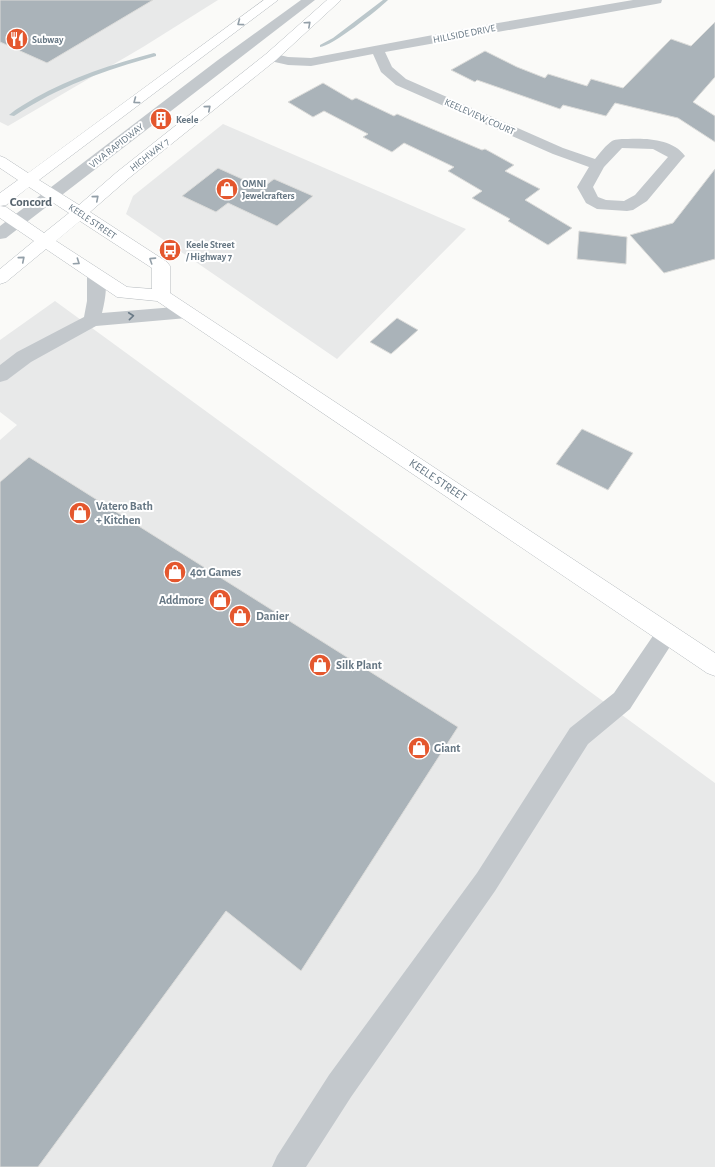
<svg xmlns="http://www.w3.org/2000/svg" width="715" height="1167" font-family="'Alegreya Sans',sans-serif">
  <rect width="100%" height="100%" fill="#fafaf8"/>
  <path fill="#e8e9e9" d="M0 0H218L143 47 8 126 0 122Z
    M223 124 466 229 337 359 126 214 133 196Z
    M55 301 715 783V1167H0V440L17 425 0 412V340Z"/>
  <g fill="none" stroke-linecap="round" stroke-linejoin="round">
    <path fill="#bbc7cb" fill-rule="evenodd" d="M383 0H388C379 9 331 47 320 47V45L333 38Z
      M154 53 156 54V56C105 70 58 87 14 116L9 115C17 108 27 103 35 98 72 77 113 64 154 53Z"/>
  </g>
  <path fill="#aab3b9" stroke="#dcdcda" d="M0 0H153L47 63 0 42Z
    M715 22V77L693 102 715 116V142L678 118 615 103 606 116 563 105 560 109 477 80 475 82 451 70 485 51 517 67 545 78 548 74 587 86 591 79 623 88 671 39 691 46Z
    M323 83 352 100 356 98 394 116 397 114 482 150 485 149 514 165 505 171 540 189 525 200 572 228 548 245 508 221 510 219 472 198 482 191 448 171 454 167 404 143 392 152 363 137 368 134 324 111 313 117 288 102Z
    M218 168 262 188 274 179 313 196 277 226 228 203 216 212 182 196Z
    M715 169V259L664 273 630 235 673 223Z
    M579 231 627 237 626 264 577 259Z
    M397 318 418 330 391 354 370 342Z
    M582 429 633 453 608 490 556 464Z
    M29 457 458 727 301 971 226 911 38 1167H0V482Z"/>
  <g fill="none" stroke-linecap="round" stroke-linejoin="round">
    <g stroke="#b5babe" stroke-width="1">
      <path id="major" d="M264 0H278L39 180 79 205 117 172 266 54 327 0H341L276 60 129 178 90 212 167 262 170 266V293L715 653V676L707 673 157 301 117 297 46 249 6 282 0 284V269L34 241 0 218V193L18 180 0 168V156L5 158 28 173ZM29 187 69 213 44 233 6 207 0 206 6 205ZM80 221 152 268V289L127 287 56 241Z"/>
    </g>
    <path fill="#c3c8cc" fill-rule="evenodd" d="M301 0H315L6 238 0 239V226L218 60Z
      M633 0H662L661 3 656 4 385 52 392 67 406 79 563 148 595 159C600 153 606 145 612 141 616 139 623 139 628 139 646 138 673 139 685 156L682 159 647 201 633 210 627 211 597 209 586 203 577 187 589 167 553 154 396 85 381 72 373 54 311 66 288 65 266 60 264 57 266 54 271 53 288 57 311 58 486 25ZM622 148 653 149 668 157 635 195 624 201 606 200 598 197 593 187 604 167Z
      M96 269 102 271C109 281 105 301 102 313L187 306 193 308 196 312 193 316 187 318 96 326 31 362 7 380 0 382V365L17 352 84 317 87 301V275L90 271Z
      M667 624 675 627 678 634 630 709 588 744 495 891 351 1097 306 1167H272L277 1156 329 1075 477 873 570 728 614 693 659 627Z"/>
    <use href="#major" fill="#fff" fill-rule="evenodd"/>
  </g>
  <defs><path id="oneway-chevron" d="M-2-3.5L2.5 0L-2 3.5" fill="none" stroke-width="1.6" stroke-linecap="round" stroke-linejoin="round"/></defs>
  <g stroke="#939fa8">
    <use href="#oneway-chevron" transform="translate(240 23) rotate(143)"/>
    <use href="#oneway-chevron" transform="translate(308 24) rotate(-42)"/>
    <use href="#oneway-chevron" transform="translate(136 101) rotate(143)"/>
    <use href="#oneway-chevron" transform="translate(208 108) rotate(-41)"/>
    <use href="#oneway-chevron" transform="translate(96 198) rotate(-41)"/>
    <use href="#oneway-chevron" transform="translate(22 259) rotate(-40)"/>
    <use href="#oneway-chevron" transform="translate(152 260) rotate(-147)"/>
    <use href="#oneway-chevron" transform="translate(77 262) rotate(34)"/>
  </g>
  <use stroke="#6a7a87" href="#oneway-chevron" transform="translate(131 316) rotate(-6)"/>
  <defs>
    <g id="restaurant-disc" transform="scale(1.15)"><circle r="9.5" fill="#e4572e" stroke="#fff"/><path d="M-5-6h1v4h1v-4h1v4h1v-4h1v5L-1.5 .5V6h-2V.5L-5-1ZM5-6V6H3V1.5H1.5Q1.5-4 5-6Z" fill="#fff"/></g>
    <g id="building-disc" transform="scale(1.15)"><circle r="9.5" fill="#e4572e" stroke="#fff"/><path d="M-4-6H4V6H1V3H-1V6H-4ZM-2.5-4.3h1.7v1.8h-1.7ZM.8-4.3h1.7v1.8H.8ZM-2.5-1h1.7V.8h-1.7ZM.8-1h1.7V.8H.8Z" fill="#fff"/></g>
    <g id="shop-disc" transform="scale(1.15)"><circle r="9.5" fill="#e4572e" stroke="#fff"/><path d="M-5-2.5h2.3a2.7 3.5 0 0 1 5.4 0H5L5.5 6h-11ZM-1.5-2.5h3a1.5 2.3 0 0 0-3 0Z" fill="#fff"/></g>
    <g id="bus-disc" transform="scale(1.15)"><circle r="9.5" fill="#e4572e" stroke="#fff"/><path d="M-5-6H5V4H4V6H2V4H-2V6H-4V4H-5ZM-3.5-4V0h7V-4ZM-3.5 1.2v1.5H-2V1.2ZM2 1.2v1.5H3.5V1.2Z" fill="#fff"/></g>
  </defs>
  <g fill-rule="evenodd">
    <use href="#restaurant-disc" x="17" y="39"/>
    <use href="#building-disc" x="161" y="119"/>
    <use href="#shop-disc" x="227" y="189"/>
    <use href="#bus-disc" x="170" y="250"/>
    <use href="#shop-disc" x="80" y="513"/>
    <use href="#shop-disc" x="175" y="572"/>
    <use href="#shop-disc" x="220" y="600"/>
    <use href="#shop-disc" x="240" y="616"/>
    <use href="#shop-disc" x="320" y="665"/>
    <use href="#shop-disc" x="419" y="748"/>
  </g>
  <g text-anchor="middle" stroke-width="4" stroke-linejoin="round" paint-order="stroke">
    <g font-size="10" fill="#657683" stroke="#fff">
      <text transform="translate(464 33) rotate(-11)" y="4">HILLSIDE DRIVE</text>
      <text transform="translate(480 116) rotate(24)" y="4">KEELEVIEW COURT</text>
      <text transform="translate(116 145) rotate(-38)" y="4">VIVA RAPIDWAY</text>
      <text transform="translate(149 154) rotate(-38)" y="4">HIGHWAY 7</text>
      <text transform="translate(93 221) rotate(34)" y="4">KEELE STREET</text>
    </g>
    <g font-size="10" font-weight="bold" fill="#657683" stroke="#fff" text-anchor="start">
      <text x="32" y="43">Subway</text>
      <text x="176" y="123">Keele</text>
      <text x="242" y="187">OMNI<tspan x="242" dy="12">Jewelcrafters</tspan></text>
      <text x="186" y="248">Keele Street<tspan x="186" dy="12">/ Highway 7</tspan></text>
    </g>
    <g font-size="12" fill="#657683" stroke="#fff">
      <text transform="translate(438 480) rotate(34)" y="4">KEELE STREET</text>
    </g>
    <g font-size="12" font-weight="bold" fill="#657683" stroke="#fff" text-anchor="start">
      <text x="96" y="510">Vatero Bath<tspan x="96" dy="14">+ Kitchen</tspan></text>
      <text x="190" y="576">401 Games</text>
      <text x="204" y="604" text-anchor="end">Addmore</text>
      <text x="256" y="620">Danier</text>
      <text x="336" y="669">Silk Plant</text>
      <text x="434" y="752">Giant</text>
    </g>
    <g font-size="13" font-weight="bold" fill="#57646e" stroke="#fff">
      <text x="31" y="206">Concord</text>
    </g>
  </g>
</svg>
